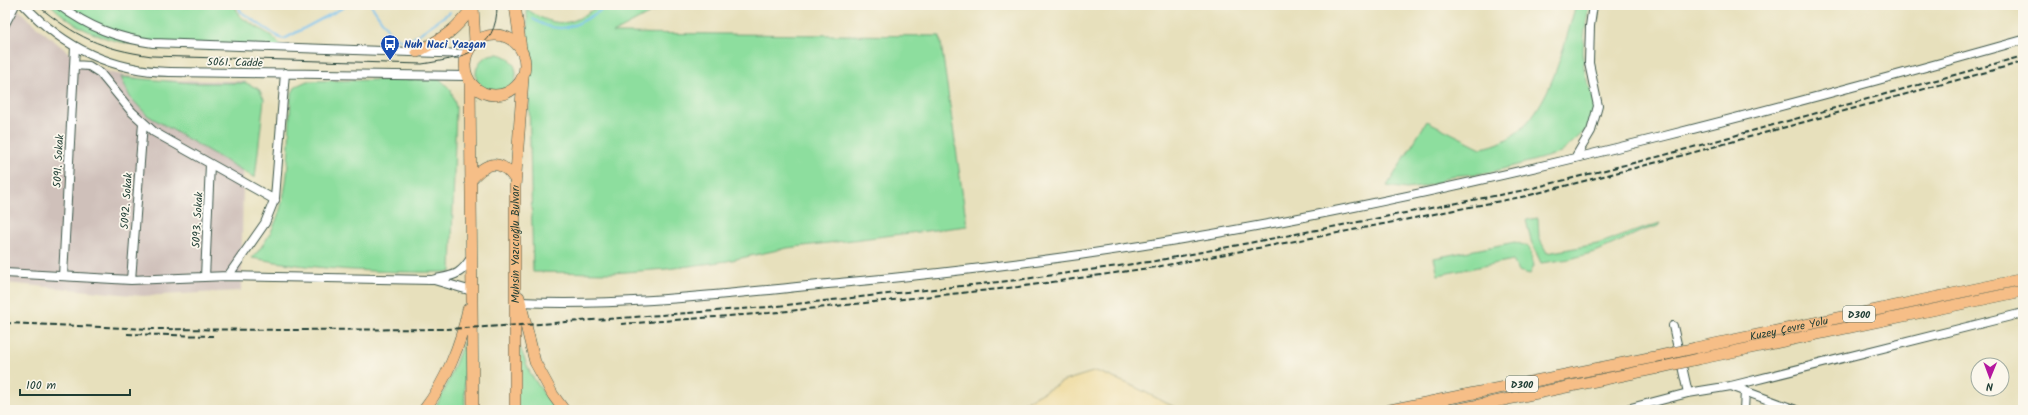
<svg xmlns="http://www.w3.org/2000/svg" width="2028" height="415" font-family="Kalam,sans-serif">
  <rect width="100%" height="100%" fill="#fbf7ec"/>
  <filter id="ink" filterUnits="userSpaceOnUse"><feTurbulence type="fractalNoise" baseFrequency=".025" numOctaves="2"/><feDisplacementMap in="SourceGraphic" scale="8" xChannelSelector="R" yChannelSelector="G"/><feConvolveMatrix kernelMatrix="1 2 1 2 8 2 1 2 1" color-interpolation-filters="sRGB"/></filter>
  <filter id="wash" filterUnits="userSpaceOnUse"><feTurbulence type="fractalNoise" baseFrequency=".012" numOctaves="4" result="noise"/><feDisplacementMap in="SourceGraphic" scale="16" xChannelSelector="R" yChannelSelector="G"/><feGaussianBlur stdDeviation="0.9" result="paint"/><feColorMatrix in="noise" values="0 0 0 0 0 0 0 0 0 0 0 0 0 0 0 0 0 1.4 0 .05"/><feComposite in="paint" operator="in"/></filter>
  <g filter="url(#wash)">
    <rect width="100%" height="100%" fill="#e7e0bc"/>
    <path fill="#cfc0ba" d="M5 5H14L30 21 74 57 112 73 154 80 245 81 241 291 142 296 5 283Z"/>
    <path fill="#8dde9e" stroke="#568e69" d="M51 5H235L239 16 273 37 286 51C257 50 229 49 200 49 146 47 93 47 51 5Z
      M599 5H665L613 33 940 36 967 226 787 248 727 261 666 269 612 273 533 272 527 9C540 19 559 27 575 20 583 17 592 10 599 5Z
      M1576 5H1589C1586 27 1580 50 1585 73 1587 84 1594 95 1595 105 1596 112 1591 123 1587 129L1561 153 1488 173 1450 176 1437 183 1422 187 1406 189 1387 186 1427 121 1481 148C1546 138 1560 56 1576 5Z
      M476 74a20 20 0 1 1 40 0a20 20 0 1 1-40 0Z
      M121 77 191 83H246L259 89 264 99 255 178 147 115 130 97Z
      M440 79 451 90 456 107 451 272C385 273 317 270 252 258 295 213 287 153 291 95L296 86 307 81Z
      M1538 218 1539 238 1547 253 1597 244 1660 223 1658 226 1642 231 1598 251 1570 259 1541 263 1531 241 1526 220Z
      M1515 242 1529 247 1534 266 1530 274 1518 271 1513 260 1438 275 1434 258Z
      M464 341 465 410H434L446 387Z
      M519 345 530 373 555 410H517Z"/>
    <path fill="#eeda9e" stroke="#868c69" d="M1096 371 1131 385 1180 410H1010L1064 381Z"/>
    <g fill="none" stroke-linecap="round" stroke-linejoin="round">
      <path stroke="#76c1ef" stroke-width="2" d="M238 5 241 12 280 38 284 39 348 5
        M371 5 390 33 402 41 412 39 450 12
        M533 19C565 40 583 20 610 5"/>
    </g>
  </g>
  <g filter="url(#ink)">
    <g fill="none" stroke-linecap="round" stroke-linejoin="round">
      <g stroke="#3d5548" stroke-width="10">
        <path id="minor" d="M24 5C63 47 112 71 170 72L467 76
          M59 5C88 27 117 38 153 43L467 54
          M5 24 15 5
          M74 65 89 66 100 73 132 112 154 132 275 200
          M1575 158 1591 131 1598 106 1589 63 1590 26 1593 5
          M5 273 131 280 228 276 432 280C453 275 459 277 471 258
          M63 276 75 47
          M228 276 265 223 275 198 285 73
          M205 277 210 164
          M131 280 143 123
          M434 280 472 291
          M520 302C630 307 740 292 850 282 1000 268 1150 247 1299 218 1543 171 1784 107 2023 40
          M1673 326 1688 393
          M1731 386 1796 410
          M1623 410 1688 393 1731 386 2023 313
          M1744 410 1745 391"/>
      </g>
      <g stroke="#3d5548" stroke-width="12">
        <g id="highway">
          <path d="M515 5 521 49"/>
          <path d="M473 6 475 43"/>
          <circle cx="495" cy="65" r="30"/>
          <path d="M417 52C443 38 456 31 473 6"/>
          <path d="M470 83 473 410"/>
          <path d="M470 181C486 162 499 157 515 179"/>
          <path d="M519 297 535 362 553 395 564 410"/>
          <path id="s1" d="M1695 348 2023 279"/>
          <path d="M1698 359 2023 291"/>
          <path d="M424 410C446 381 461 344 468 309"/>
          <path id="s2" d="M515 410V187L523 78"/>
          <path d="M1390 410 1654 357"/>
          <path d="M1455 410 1658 368"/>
        </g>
      </g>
      <use href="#minor" stroke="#fff" stroke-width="8"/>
      <use href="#highway" stroke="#f6be87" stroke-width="11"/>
      <path stroke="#1f3d34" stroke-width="1" d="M37 5C76 37 101 49 152 56L422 64C460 58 498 53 497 5"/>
      <path stroke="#1f3d34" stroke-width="2" stroke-dasharray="6 3" stroke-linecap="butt" d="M5 323 152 329 290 330 447 329 540 324 768 307 1017 280 1155 261 1525 190 1661 156 2023 56
        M621 324 769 313 1018 287 1156 267 1322 236 1526 196 1662 161 2023 62
        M127 334 213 336"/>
      <g stroke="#3d5548" stroke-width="12" stroke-linecap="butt">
        <path id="highway-bridge" d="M1654 357 1695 348
          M1658 368 1698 359"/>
      </g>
      <use href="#highway-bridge" stroke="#f6be87" stroke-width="11"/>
    </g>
  </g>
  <defs>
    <g id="bus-pin" transform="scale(1)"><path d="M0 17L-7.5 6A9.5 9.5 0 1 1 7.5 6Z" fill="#1a4fb4" stroke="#fbf7ec"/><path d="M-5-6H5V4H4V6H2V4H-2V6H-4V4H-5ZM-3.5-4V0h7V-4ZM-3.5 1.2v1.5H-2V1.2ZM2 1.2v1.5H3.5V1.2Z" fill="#fff"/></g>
  </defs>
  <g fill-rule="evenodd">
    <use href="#bus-pin" x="390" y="44"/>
  </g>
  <g text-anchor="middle" stroke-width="3.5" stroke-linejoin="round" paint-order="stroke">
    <g fill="#fbf7ec" stroke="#61756b" stroke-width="1">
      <rect x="1843" y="306" width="32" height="16" rx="3"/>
      <rect x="1506" y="376" width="32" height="16" rx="3"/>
    </g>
    <g font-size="10" font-weight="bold" fill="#1f3d34">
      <text x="1859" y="318">D300</text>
      <text x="1522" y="388">D300</text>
    </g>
    <g font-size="11" font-weight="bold" fill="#164399" stroke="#fbf7ec" text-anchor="start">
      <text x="404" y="48">Nuh Naci Yazgan</text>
    </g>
    <g font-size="11" fill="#1f3d34" stroke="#fbf7ec">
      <text transform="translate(235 62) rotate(1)" y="4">5061. Cadde</text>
      <text transform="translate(58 161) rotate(-87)" y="4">5091. Sokak</text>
      <text transform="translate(126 201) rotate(-86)" y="4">5092. Sokak</text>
      <text transform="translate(197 220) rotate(-87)" y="4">5093. Sokak</text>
      <text dy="4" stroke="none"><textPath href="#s2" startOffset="166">Muhsin Yazıcıoğlu Bulvarı</textPath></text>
      <text dy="4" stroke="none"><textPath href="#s1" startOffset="96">Kuzey Çevre Yolu</textPath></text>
    </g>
  </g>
  <rect width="2028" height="415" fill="none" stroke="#fbf7ec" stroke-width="20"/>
  <g transform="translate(1990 377) rotate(181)"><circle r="19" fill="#fbf7ec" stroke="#a3ada2"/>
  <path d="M0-3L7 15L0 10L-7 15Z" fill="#b5179e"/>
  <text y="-6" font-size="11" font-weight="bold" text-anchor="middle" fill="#1f3d34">N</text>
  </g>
  <path d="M20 389v6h110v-6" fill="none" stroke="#1f3d34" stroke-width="2"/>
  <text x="26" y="389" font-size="12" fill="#1f3d34" stroke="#fbf7ec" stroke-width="3" paint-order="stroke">100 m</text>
</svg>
